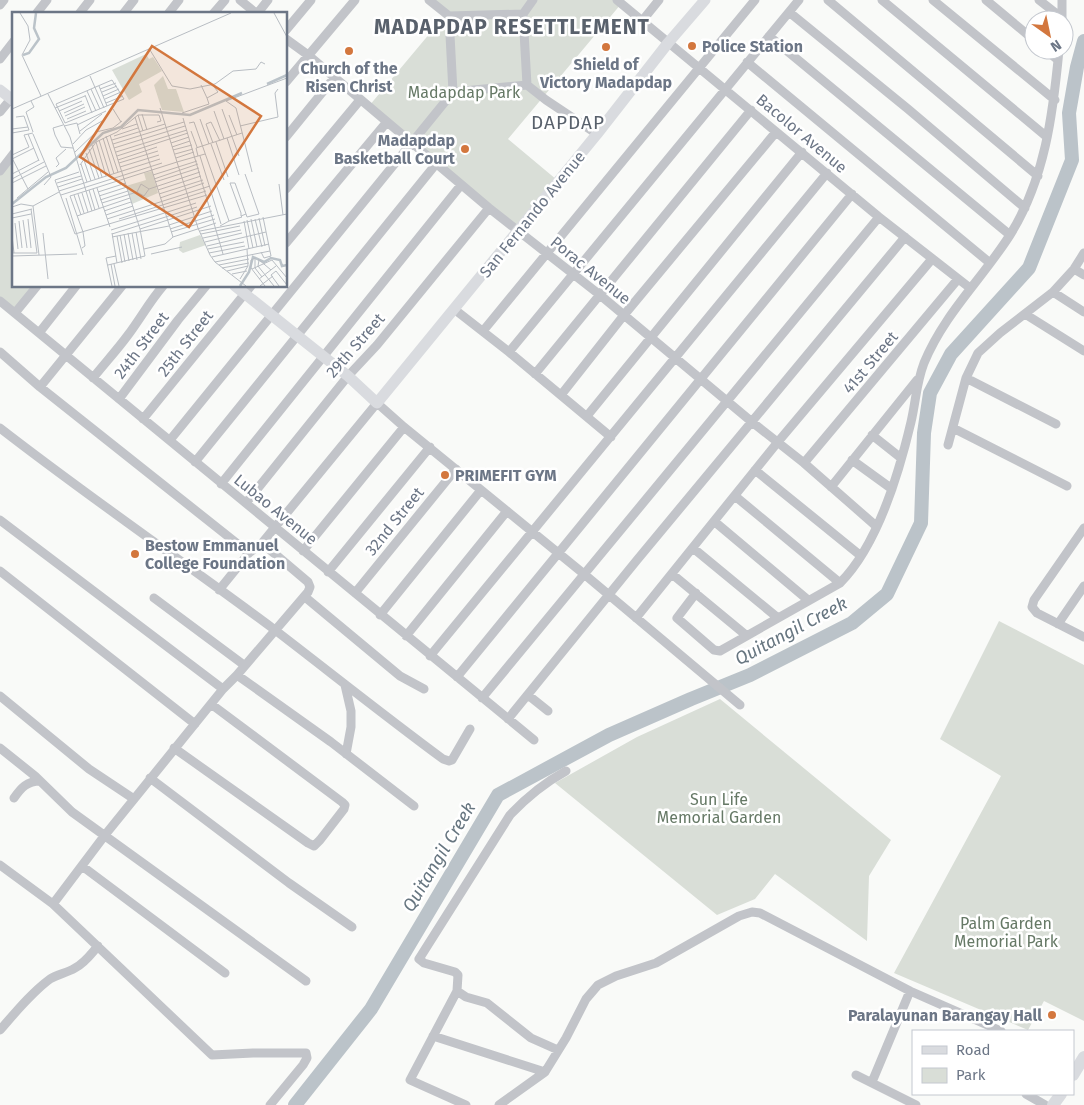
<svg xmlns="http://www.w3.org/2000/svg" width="1084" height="1105" font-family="'Fira Sans',sans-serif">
  <rect width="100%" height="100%" fill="#f9faf8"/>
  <path fill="#d9ded7" d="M430 0H617L621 4 508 139 557 180 516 229 369 106 446 14Z
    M8 162 14 166V286H37L15 313 0 301V171Z
    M999 621 1084 665V1021L1044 1001 1028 1030 894 973 1001 776 940 739Z
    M720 699 891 840 869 876 867 941 775 874 755 899 717 915 555 783 637 737Z"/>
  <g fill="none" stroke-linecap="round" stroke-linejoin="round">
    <path stroke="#bbc3c9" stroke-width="14" d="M295 1105 371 1009 498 795 609 735 691 699 750 675 852 623 887 594 921 523 924 433 930 393 951 354 1029 268 1072 160 1069 113 1077 67 1084 41"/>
    <path stroke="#c2c4c9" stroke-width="9" d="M240 0 257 14
      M429 0 449 16
      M617 0 879 217 970 288
      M828 0 1038 176
      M882 0 1047 137
      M933 0 1055 100
      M986 0 1034 40
      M1039 0 1062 18
      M0 5 4 0
      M789 12 908 109 1025 208
      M36 14 47 0
      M79 14 90 0
      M123 14 134 0
      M168 14 179 0
      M213 14 225 0
      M257 14 268 0
      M1062 20V0
      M642 21 659 0
      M286 30 311 0
      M769 36 1010 235
      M286 39 308 55 489 208 600 295 752 422 804 463 876 526
      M1046 50 1058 60
      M0 59 14 41
      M747 62 990 263
      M286 82 355 0
      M527 85 546 100 597 134
      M453 92 527 85 523 14 533 0
      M0 112 14 95
      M286 137 334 78
      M0 171 14 153
      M286 189 360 100
      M286 243 386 123
      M1074 269 1084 275
      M1053 292 1084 312
      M0 301 534 740
      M454 309 509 352 611 437
      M15 313 37 286
      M1025 314 1084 351
      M483 331 755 0
      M39 333 76 286
      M0 352 40 387 249 553
      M509 352 799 0
      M535 374 751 110
      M93 378C104 364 117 350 128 335 140 319 150 301 163 286
      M966 378 1056 424
      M40 387 122 286
      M561 395 624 315 776 132
      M119 399 178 320 206 286
      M587 416 802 152
      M143 419 251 286
      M0 428C90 498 184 562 275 630 331 673 386 717 443 759L449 761 452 760 470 729
      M953 428 1067 486
      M872 435 901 458
      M170 440 453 92 449 16 523 14
      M948 445 966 378 978 353 1000 333 1053 292 1074 269 1084 253
      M852 460 892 489
      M195 462 436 164
      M804 463 958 279
      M755 470 861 556
      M221 484 461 185
      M831 487 917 380
      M735 496 840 583
      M246 503 348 376 377 345 489 208
      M0 520 223 689
      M715 522 808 600
      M1084 528 1034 600 1032 607 1037 613 1084 637
      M693 548 778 618
      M303 551 404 427
      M0 571 195 724
      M328 572 430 447
      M672 574 747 636
      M219 590 249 553 262 543 377 403 404 427 584 574 740 705
      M355 593 456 469
      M696 593 677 618 714 650 720 651 840 583C877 546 899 473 911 422 916 401 916 384 924 363 944 314 982 279 1010 235 1045 179 1053 114 1059 50
      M305 597 400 676 424 689
      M154 598 244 665
      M380 615 481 490
      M636 618 777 443 932 259
      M1058 624 1084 586
      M406 636 507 511
      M430 656 827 173
      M237 675 331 742 414 806
      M457 677 852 194
      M345 685 351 711V727L346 754
      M528 695 548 711
      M0 696 89 769 134 799
      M482 698 879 217
      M508 719 637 560 905 237
      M0 748 35 776 72 812 306 981
      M174 748 308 843 314 846 320 840 344 809 345 805 342 802 211 704
      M150 778 289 883 352 927
      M14 798C21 788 27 781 40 781
      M0 865 53 904 212 1055 253 1053H306L307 1058 303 1065 270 1105
      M82 866 225 973
      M53 904 105 835 223 689 237 675 308 592 310 587 308 582 262 543
      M457 991 458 975 455 972 424 963 419 959 510 815C527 797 544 783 566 771
      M0 1030C15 1013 31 993 50 979 58 974 67 973 75 968 85 963 91 954 98 946
      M433 1036 545 1072
      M856 1075 916 1105
      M872 1082 910 991
      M1026 1094 1045 1105
      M466 1105 410 1080 457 991 466 997 487 1003 531 1038 558 1050
      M499 1105 545 1072 566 1038 586 999 598 985 616 976 656 963 739 916 752 912 760 913 910 991 1001 1031"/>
    <path stroke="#d9dbdf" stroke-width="11" d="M0 90 14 101
      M235 286 348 376 377 403 597 134 668 43 705 0"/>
    <path stroke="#d9dbdf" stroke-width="12" d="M1073 1075 1084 1057
      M1053 1105 1061 1094"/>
  </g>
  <g fill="#d3773e" stroke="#fff" stroke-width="2">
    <circle cx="692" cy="46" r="5"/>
    <circle cx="606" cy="47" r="5"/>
    <circle cx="349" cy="51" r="5"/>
    <circle cx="465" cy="149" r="5"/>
    <circle cx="445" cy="475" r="5"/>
    <circle cx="135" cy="554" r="5"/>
    <circle cx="1052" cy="1015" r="5"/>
  </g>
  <g text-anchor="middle" stroke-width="5" stroke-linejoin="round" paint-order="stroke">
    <g font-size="16" font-weight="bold" fill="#6c7686" stroke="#fff" text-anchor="start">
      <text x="702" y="52">Police Station</text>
      <text x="606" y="70" text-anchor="middle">Shield of<tspan x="606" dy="18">Victory Madapdap</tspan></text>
      <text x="349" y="74" text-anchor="middle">Church of the<tspan x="349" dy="18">Risen Christ</tspan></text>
      <text x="455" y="146" text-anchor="end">Madapdap<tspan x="455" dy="18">Basketball Court</tspan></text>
      <text x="455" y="481">PRIMEFIT GYM</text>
      <text x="145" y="551">Bestow Emmanuel<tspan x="145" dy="18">College Foundation</tspan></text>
      <text x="1042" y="1021" text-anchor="end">Paralayunan Barangay Hall</text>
    </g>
    <g font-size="16" fill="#667966" stroke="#fff">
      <text x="464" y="98">Madapdap Park</text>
      <text x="719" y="805">Sun Life<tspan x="719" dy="18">Memorial Garden</tspan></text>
      <text x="1006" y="929">Palm Garden<tspan x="1006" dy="18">Memorial Park</tspan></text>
    </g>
    <g font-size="16" fill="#6c7686" stroke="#fff">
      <text transform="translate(802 133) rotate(40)" y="6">Bacolor Avenue</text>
      <text transform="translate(532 214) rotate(-51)" y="6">San Fernando Avenue</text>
      <text transform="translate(591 270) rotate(39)" y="6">Porac Avenue</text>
      <text transform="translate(185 343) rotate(-52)" y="6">25th Street</text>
      <text transform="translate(141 345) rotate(-53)" y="6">24th Street</text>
      <text transform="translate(355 345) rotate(-49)" y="6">29th Street</text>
      <text transform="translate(870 362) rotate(-50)" y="6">41st Street</text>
      <text transform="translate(276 509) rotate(39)" y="6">Lubao Avenue</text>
      <text transform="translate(394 521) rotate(-51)" y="6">32nd Street</text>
    </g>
    <g font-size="18" font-style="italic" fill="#677680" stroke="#fff">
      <text transform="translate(791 631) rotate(-28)" y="6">Quitangil Creek</text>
      <text transform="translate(439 857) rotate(-59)" y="6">Quitangil Creek</text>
    </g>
    <g font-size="19" letter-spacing="1" fill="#59616c" stroke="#fff">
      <text x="568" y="129">DAPDAP</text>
    </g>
    <g font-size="21" font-weight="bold" letter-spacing="1" fill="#59616c" stroke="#fff">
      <text x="512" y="34">MADAPDAP RESETTLEMENT</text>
    </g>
  </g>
  <g transform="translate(12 12)">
    <rect width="275" height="275" fill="#f9faf8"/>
    <path d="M134 42 137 47 141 45 150 59 127 72 130 80 117 88 100 58ZM151 64 156 77H164L172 100 150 98 142 73ZM140 159 146 181 120 192 114 174 134 168 132 161ZM188 223 194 233 171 241 167 238 168 230Z" fill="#d9ded7"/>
    <path fill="none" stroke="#bbc3c9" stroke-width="2.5" d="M11 43 17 41 27 27 22 16 24 1M255 72 275 63M0 192 34 165 54 156 91 121 109 115 126 98 178 103 230 81M228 274 237 260 241 245 252 250 259 246 268 248 270 254 275 253"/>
    <path fill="none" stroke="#b8bdc3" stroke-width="1" d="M8 1 16 14 18 28 10 43 29 84M262 1 275 25M138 38 160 74 178 77 203 72 221 59 244 57 249 50 253 52M78 64 92 96M100 68 112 87 53 111 44 92ZM189 73 195 86 206 80 200 72M87 74 95 94M79 77 88 97M88 77 104 71M75 79 84 99M90 80 105 74M36 82 58 125 74 179 165 150 186 216 198 243 203 250 234 274M73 83 80 101M91 84 107 77M93 87 109 80M19 89 22 95 14 100 21 120M94 91 111 84M43 96 73 84M148 96 165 150 193 142M0 97 219 1M101 97 109 110M210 97 227 144M47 99 70 89M202 99 212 127M52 101 72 92M170 101 197 92 195 86M130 102 135 118M126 103 131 119M217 103 225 123M53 104 73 95M123 105 161 225M171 106 211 242M55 107 74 99M188 107 197 132M177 111 182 110 217 209 208 214M51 113 41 116 43 123 49 135 61 136M65 113 94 99M52 114 65 111 68 122M228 114 266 105 263 81 266 77M0 117 16 115M110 117 125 112M68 119 90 102M179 119 185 135M0 121 17 118 12 104 4 105M16 122 27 149M21 122 39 165 32 173M94 124 106 160M102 124 126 116M91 126 102 162M215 126 227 163M87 128 98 163M100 128 153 112M84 130 94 164M204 130 216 165M159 131 177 125M201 131 194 112 199 110 208 129M61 132 74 118 90 109M101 132 172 110M199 132 212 168M80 133 90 165M160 135 178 129M102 136 173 114M77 137 87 166M161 138 180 133M63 140 84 120 101 116 110 109M104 140 175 118M74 141 83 167M163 142 181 137M0 143 17 135 12 123 21 121M105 144 176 121M186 144 184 136 230 121M188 144 209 212M71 145 79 169M0 146 16 177M164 146 182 140M0 147 22 136M106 148 145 135M107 151 146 139M69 152 75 170M68 153 84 130 105 120 126 103H147L149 109 145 110M44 155 47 152 44 146 54 137M108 155 147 143M67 160 43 168 63 222 195 183M240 160 224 96 214 89 275 66M0 162 27 148M233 162 247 202 235 205 234 202M141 163 185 149M0 167 32 150M142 167 186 152M143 170 187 156M0 171 34 154M45 171 69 164M267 172 271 203M46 175 70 167M85 176 98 215M81 177 87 196M77 178 83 198M146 178 189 164M47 179 148 147M86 180 114 171M125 180 132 184 137 177 188 160M70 181 76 200M66 182 72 201M147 182 191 168M49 183 150 151M62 183 69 203M58 184 71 220 73 234 70 236M58 184 74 179 80 199M87 184 115 175M5 186 36 160M54 186 71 243M148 186 192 171M88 188 116 179M90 191 125 180 129 172 137 177M21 194 27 243M0 195 9 192 21 194 47 180M92 199 119 190M0 202 20 197M94 203 121 194M65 204 118 186M0 206 19 202M247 206 253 234M16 207 19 236M95 207 198 174M107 207 194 179M239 207 245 235M243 207 250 235M11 208 15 236M235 208 241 236M7 209 10 236M217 209 230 205 229 204V201L218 171H223L234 202 229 204M232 209 237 237M3 211 6 237M157 213 200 199M128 217 199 194M158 217 202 203M99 218 184 191M188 219 275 202M124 220 129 247M159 220 203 207M31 221 36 267M100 221 105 251M116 221 121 248M120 221 125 248M100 222 185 195M112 222 117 249M189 222 228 214M108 223 113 250M0 224 2 241M105 224 110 251M100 225 157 214M161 225 204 211M191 226 229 218M193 230 230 221M195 234 254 220M132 237 153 232 161 225M196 237 232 230M249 240 252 246 259 244 251 205M0 241H25L19 197M197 241 233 234M139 242 170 235M0 244 65 242M200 245 257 232M243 246 239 248V256L253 274M243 246V256L250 265M246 247 259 258M247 248 246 254 262 274M203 250 258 239M99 252 103 274M102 252 107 274M96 253 133 244 128 217 98 123M207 253 237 247M210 256 237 251M240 257 260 248 275 266M215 259 236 254M220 262 235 259M228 267 236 254 235 237M247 267 264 254M100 274 94 246 104 244M248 274 261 264M267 274 259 263 264 259 275 273"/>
    <path fill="#d3773e" fill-opacity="0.15" stroke="#d3773e" stroke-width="2.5" d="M140 34 249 104 177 215 68 145Z"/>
    <rect width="275" height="275" fill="none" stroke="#6c7686" stroke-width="2.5"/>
  </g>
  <rect x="912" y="1030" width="162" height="65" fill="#ffffff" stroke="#c4c8cf"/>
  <rect x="922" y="1046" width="25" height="8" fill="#d9dbdf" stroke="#c4c8cf"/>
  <text x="956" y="1055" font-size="15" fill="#6c7686">Road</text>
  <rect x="922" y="1068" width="25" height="15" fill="#d9ded7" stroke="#c4c8cf"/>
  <text x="956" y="1080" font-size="15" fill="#6c7686">Park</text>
  <g transform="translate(1049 35) rotate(147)"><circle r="24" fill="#ffffff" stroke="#c4c8cf"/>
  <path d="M0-4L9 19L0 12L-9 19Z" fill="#d3773e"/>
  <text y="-8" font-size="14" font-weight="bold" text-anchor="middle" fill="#6c7686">N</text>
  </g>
</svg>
